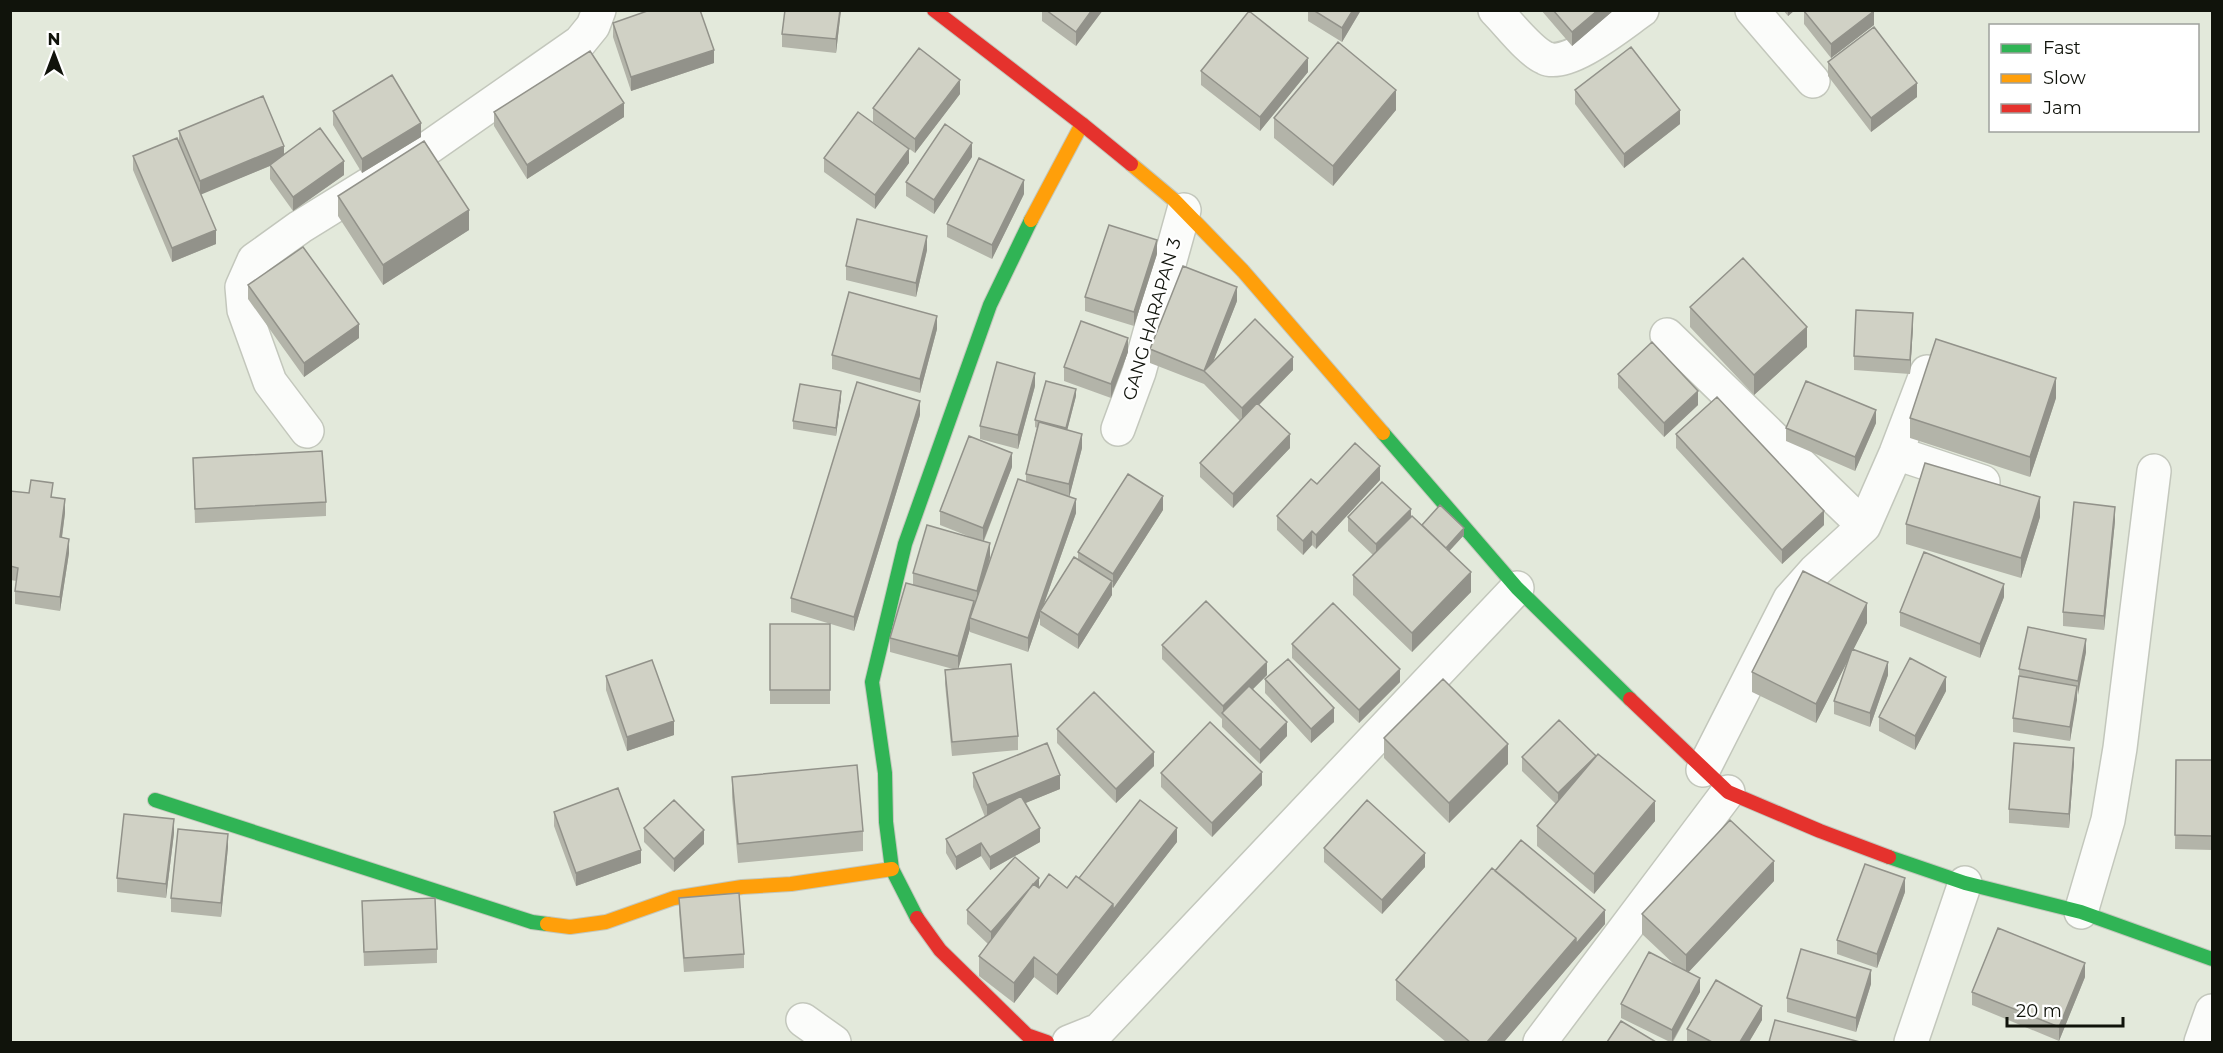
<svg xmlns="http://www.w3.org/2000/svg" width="2223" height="1053" font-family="Montserrat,sans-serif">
  <rect width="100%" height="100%" fill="#e3e9db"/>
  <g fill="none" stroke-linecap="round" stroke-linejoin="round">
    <g stroke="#c3c7bc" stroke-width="36">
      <path id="street" d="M1495 10C1509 24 1529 51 1545 58 1568 69 1623 23 1642 10
        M1752 10 1813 81
        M1667 335 1864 526
        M1118 429 1139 372 1184 210
        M307 431 270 382 244 310 242 287 254 260 300 227 431 146 580 42 593 26 599 10
        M1896 453 1983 482
        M1703 770 1790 599 1815 571 1864 526 1896 453 1927 372
        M2081 912 2108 820 2120 748 2154 471
        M803 1020 834 1042
        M1069 1042 1099 1030 1517 588
        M1540 1042 1728 792
        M1911 1042 1965 883
        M2201 1042 2212 1011"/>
    </g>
    <g stroke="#c3c7bc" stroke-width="16">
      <path id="fast" d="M1383 433 1517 588 1630 699
        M155 800 532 922 547 924
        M1889 857 1965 883 2081 912 2212 959
        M917 918 892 869 886 822 885 773 872 682 905 544 990 305 1031 220"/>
    </g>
    <g stroke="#c3c7bc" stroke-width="16">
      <path id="slow" d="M1131 164 1174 200 1243 271 1383 433
        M1031 220 1082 124
        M547 924 570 927 606 922 674 898 742 887 791 884 892 869"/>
    </g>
    <g stroke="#c3c7bc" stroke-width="16">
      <path id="jam" d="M934 10 1082 124 1131 164
        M1630 699 1728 792 1820 831 1889 857
        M917 918 940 950 1027 1035 1047 1042"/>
    </g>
    <use href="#street" stroke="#fbfcfa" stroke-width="33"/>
    <use href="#fast" stroke="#30b455" stroke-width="14"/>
    <use href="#slow" stroke="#ff9f0a" stroke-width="14"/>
    <use href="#jam" stroke="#e5322d" stroke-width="14"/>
  </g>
  <path fill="#b3b4a9" d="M785 10H841L836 53 782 47V34Z
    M1042 10H1103L1076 46 1042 21Z
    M1308 10H1361L1342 42 1308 21Z
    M1541 10H1614L1572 46Z
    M1783 10H1795L1788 16Z
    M1804 11 1874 25 1831 58 1804 24Z
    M613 23 714 63 631 91 613 37Z
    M1828 62 1917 97 1871 132 1828 76Z
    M1201 71 1308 72 1260 131 1201 85Z
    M1575 90 1680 124 1624 168 1575 104Z
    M960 94 915 153 873 122V108Z
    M1396 110 1333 186 1274 138V118Z
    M333 111 421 137 362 173 333 125Z
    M494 112 624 117 527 179 494 126Z
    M179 131 284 154 344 175 293 211 270 179V166L200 194 216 244 172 262 133 170V156L179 144Z
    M972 157 934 214 906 196V182Z
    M824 158 909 163 875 209 824 172Z
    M1024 194 992 259 947 237V224Z
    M338 196 469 230 383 285 338 216Z
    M927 250 916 297 846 280V266Z
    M1157 254 1134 326 1085 311V297Z
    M248 285 359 338 304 377 248 299Z
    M1237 301 1213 361 1293 370 1259 405 1290 448 1233 508 1200 477V463L1240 421 1204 384 1150 363V349Z
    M1690 307 1807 347 1754 395 1690 327Z
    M1913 327 1910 374 1854 370V356Z
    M937 329 920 393 832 369V355Z
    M1128 352 1111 398 1064 381V367Z
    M1618 374 1698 405 1664 437 1618 388Z
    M1035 386 1018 449 980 439V426Z
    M1076 396 1067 430 1082 448 1069 497 1076 513 1044 604 1078 560V552L1163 510 1113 588 1112 587V595L1078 649 1040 625V617L1028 652 970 632V629L958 669 1018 736V750L952 756 945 684V670L953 669 890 652V638L913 585V573L978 540 940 525V511L1012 467 984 541 990 557 988 566 1026 482V474L1037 428 1035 427V420Z
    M841 398 836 436 793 429V421Z
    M2056 398 2030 477 1910 438V418Z
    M920 415 854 631 791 612V598Z
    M1876 423 1855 471 1786 441V428Z
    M1676 434 1824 525 1782 564 1676 448Z
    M193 458 326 502V516L195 523Z
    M1380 480 1316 549 1312 545 1303 555 1277 530V516L1317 484Z
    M10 491 53 497 65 513 62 538 69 553 60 611 15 604V591L17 581 10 580Z
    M1348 517H1411L1422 525 1464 535 1449 551 1471 592 1412 652 1353 595V575L1373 555 1348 531Z
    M2040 517 2021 578 1906 544V524Z
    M2115 521 2104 630 2063 626V612Z
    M2004 597 1980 658 1900 626V612Z
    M1867 623 1853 649 1888 675 1870 727 1834 714V701L1848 660 1816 723 1752 692V672Z
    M770 624H830V704H770Z
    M1292 644 1400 682 1359 723 1292 658Z
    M1162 645 1267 675 1253 689 1287 736 1260 764 1222 727V719L1162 659Z
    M2086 652 2077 695 2070 741 2013 732V718L2019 676V669Z
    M606 676 674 735 627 751 606 690Z
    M1265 679 1334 722 1311 743 1265 693Z
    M1946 691 1915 750 1879 731V717Z
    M1057 729 1154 766 1116 803 1057 743Z
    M1384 738 1508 764 1449 823 1384 758Z
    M1522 757H1596L1655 821 1594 894 1537 846V826L1556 804 1522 771Z
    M2176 760H2212V850L2175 849Z
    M2074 762 2069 828 2009 823V809Z
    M973 773 1060 789 1025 803 1040 842 990 870 981 856 956 870 946 853V839L985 817 973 787Z
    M1161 773 1262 785 1212 837 1161 787Z
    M732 777 863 831V851L738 863 732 797Z
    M554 812 641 863 576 886 554 826Z
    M644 828 704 844 674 872 644 842Z
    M174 833 166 898 117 892V878Z
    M1177 842 1057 995 1034 977 1014 1003 979 976V956L988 944 967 924V910L1039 888H1067L1079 878Z
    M228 847 221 917 171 912V898Z
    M1324 848 1425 867 1382 914 1324 862Z
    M1495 871 1605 924 1504 1042H1446L1396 1000V980Z
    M1774 881 1688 972 1700 992 1673 1042H1670L1621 1018V1004L1677 967 1642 934V914Z
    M1905 892 1877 968 1837 954V940Z
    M679 898 744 954V968L684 972 679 911Z
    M362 901 437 949V963L364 966Z
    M2085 977 2059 1041 1972 1005V992Z
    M1871 984 1856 1032 1787 1012V998Z
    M1762 1020 1749 1042H1687V1029Z"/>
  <path fill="#92928a" d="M840 10H841L836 53V39Z
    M1092 10H1103L1076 46V32Z
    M1353 10H1361L1342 42V28Z
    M1598 10H1614L1572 46V32Z
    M1788 10H1795L1788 16Z
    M1874 11V25L1831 58V44Z
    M714 50V63L631 91V77Z
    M1308 58V72L1260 131V117Z
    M960 80V94L915 153V139Z
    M1917 83V97L1871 132V118Z
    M1396 90V110L1333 186V166Z
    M624 103V117L527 179V165Z
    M1680 110V124L1624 168V154Z
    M421 123V137L362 173V159Z
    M972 143V157L934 214V200Z
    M284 146V160L200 195V181Z
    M909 149V163L875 209V195Z
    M344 161V175L293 211V197Z
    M1024 180V194L992 259V245Z
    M469 210V230L383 285V265Z
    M216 230V244L172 262V248Z
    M927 236V250L916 297V283Z
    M1157 240V254L1134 326V312Z
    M1237 287V301L1208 375 1204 371Z
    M1913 313V327L1910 374V360Z
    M937 316V329L920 393V379Z
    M359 324V338L304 377V363Z
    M1807 327V347L1754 395V375Z
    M1128 338V352L1111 398V384Z
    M1293 357V370L1242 422V408Z
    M1035 373V386L1018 449V435Z
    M2056 378V398L2030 477V457Z
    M1076 389V396L1066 435V428Z
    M841 391V398L836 436V428Z
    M1698 391V405L1664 437V423Z
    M920 401V415L854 631V617Z
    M1876 410V423L1855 471V457Z
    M1082 434V448L1069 498V484Z
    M1290 434V448L1233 508V494Z
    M1012 453V467L983 542V528Z
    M1380 466V480L1316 549V535Z
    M1163 496V510L1113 588V574Z
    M2040 497V517L2021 578V558Z
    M65 499V513L60 551V537Z
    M1076 499V513L1041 612 1040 611V617L1028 652V638Z
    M2115 507V521L2104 630V616Z
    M1411 509V523L1376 558V544Z
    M1824 511V525L1782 564V550Z
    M1464 528V535L1443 558V551Z
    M1312 531V545L1303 555V541Z
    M69 539V553L60 611V597Z
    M990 543V557L977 605V591Z
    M1471 572V592L1412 652V633Z
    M1112 581V595L1078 649V635Z
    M2004 584V597L1980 658V644Z
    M974 601V615L970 618V629L958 670V656Z
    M1867 603V623L1816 723V704Z
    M2086 639V652L2078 695V681Z
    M1267 662V675L1226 716 1223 713V706Z
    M1888 662V675L1870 727V713Z
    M1400 669V682L1359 723V710Z
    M1946 677V691L1915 750V736Z
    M2077 686V700L2070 741V727Z
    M1334 708V722L1311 743V729Z
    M674 721V735L627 751V737Z
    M1287 722V736L1260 764V750Z
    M1508 744V764L1449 823V803Z
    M2074 748V762L2069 828V814Z
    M1154 752V766L1116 803V789Z
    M1596 756 1558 807V793Z
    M1262 772V785L1212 837V823Z
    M1060 775V789L987 819V805Z
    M1655 801V821L1594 894V874Z
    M174 819V833L166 898V884Z
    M1040 828V842L990 870V857Z
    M1177 828V842L1057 995V975L1113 904Z
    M704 830V844L674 872V859Z
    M228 834V847L221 917V903Z
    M981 843V856L956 870V857Z
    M641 850V863L576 886V873Z
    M1425 853V867L1382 914V900Z
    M1774 861V881L1686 975V955Z
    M1039 878V892L991 946V932Z
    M1905 878V892L1877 968V954Z
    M1605 910V924L1504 1042H1487L1576 938Z
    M1034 957V977L1014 1003V983Z
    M2085 963V977L2059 1041V1027Z
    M1871 970V984L1856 1032V1018Z
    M1700 978V992L1672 1042V1030Z
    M1762 1006V1020L1749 1042H1740Z"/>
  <path fill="#d0d1c5" stroke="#92928a" stroke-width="1.5" d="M650 10H700L714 50 631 77 613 23Z
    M785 10H840L836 39 782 34Z
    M1046 10H1092L1076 32Z
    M1313 10H1353L1342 28Z
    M1553 10H1598L1572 32Z
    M1874 10V11L1831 44 1804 11Z
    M1249 11 1308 58 1260 117 1201 71Z
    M1874 27 1917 83 1871 118 1828 62Z
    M1338 42 1396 90 1333 166 1274 118Z
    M1631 47 1680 110 1624 154 1575 90Z
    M919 48 960 80 915 139 873 108Z
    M590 51 624 103 527 165 494 112Z
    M392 75 421 123 362 159 333 111Z
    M263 96 284 146 200 181 179 131Z
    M858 112 909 149 875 195 824 158Z
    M945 124 972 143 934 200 906 182Z
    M320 128 344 161 293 197 270 165Z
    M177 138 216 230 172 248 133 156Z
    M424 141 469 210 383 265 338 196Z
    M979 158 1024 180 992 245 947 224Z
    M857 219 927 236 916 283 846 266Z
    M1109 225 1157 240 1134 312 1085 297Z
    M303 247 359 324 304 363 248 285Z
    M1743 258 1807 327 1754 375 1690 307Z
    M1183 266 1237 287 1204 371 1150 349Z
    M849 292 937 316 920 379 832 355Z
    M1856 310 1913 313 1910 360 1854 356Z
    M1255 319 1293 357 1242 408 1204 371Z
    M1081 321 1128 338 1111 384 1064 367Z
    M1936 339 2056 378 2030 457 1910 418Z
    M1652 342 1698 391 1664 423 1618 374Z
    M997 362 1035 373 1018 435 980 426Z
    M1046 381 1076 389 1066 428 1035 420Z
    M1806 381 1876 410 1855 457 1786 428Z
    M857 382 920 401 854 617 791 598Z
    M800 384 841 391 836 428 793 421Z
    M1717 397 1824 511 1782 550 1676 434Z
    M1257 403 1290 434 1233 494 1200 463Z
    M1039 422 1082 434 1069 484 1026 474Z
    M969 436 1012 453 983 528 940 511Z
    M1355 443 1380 466 1316 535 1312 531 1303 541 1277 516 1311 479 1317 484Z
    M322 451 326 502 195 509 193 458Z
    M1925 463 2040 497 2021 558 1906 524Z
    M1128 474 1163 496 1113 574 1078 552Z
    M1018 479 1076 499 1028 638 970 618Z
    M31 480 53 483 51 497 65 499 60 537 69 539 60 597 15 591 18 568 10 566V491L29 493Z
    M1382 482 1411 509 1376 544 1348 517Z
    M2074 502 2115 507 2104 616 2063 612Z
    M1440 505 1464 528 1446 548 1422 525Z
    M1412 516 1471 572 1412 633 1353 575Z
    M927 525 990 543 977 591 913 573Z
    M1924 552 2004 584 1980 644 1900 612Z
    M1074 557 1112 581 1078 635 1040 611Z
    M1803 571 1867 603 1816 704 1752 672Z
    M906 583 974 601 958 656 890 638Z
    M1206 601 1267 662 1223 706 1162 645Z
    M1333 603 1400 669 1359 710 1292 644Z
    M770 624H830V690H770Z
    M2028 627 2086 639 2078 681 2019 669Z
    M1852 649 1888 662 1870 713 1834 701Z
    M1910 658 1946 677 1915 736 1879 717Z
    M1288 659 1334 708 1311 729 1265 679Z
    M652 660 674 721 627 737 606 676Z
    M1011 664 1018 736 952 742 945 670Z
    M2019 676 2077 686 2070 727 2013 718Z
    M1443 679 1508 744 1449 803 1384 738Z
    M1249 686 1287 722 1260 750 1222 713Z
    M1094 692 1154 752 1116 789 1057 729Z
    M1559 720 1596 756 1558 793 1522 757Z
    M1210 722 1262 772 1212 823 1161 773Z
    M1047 743 1060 775 987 805 973 773Z
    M2014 743 2074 748 2069 814 2009 809Z
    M1598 754 1655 801 1594 874 1537 826Z
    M2176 760H2212V836L2175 835Z
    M857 765 863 831 738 844 732 777Z
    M618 788 641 850 576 873 554 812Z
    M1021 796 1040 828 990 857 981 843 956 857 946 839Z
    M674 800 704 830 674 859 644 828Z
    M1140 800 1177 828 1113 910V904L1079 878Z
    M1367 800 1425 853 1382 900 1324 848Z
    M124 814 174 819 166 884 117 878Z
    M1730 820 1774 861 1686 955 1642 914Z
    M178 829 228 834 221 903 171 898Z
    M1521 840 1605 910 1576 944V938L1495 871Z
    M1015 857 1039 878 991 932 967 910Z
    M1865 864 1905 878 1877 954 1837 940Z
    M1492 868 1576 938 1487 1042H1470L1396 980Z
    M1049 874 1067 888 1076 876 1113 904 1057 975 1034 957 1014 983 979 956 1033 884 1039 888Z
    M739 893 744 954 684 958 679 898Z
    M435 898 437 949 364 952 362 901Z
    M1998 928 2085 963 2059 1027 1972 992Z
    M1801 949 1871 970 1856 1018 1787 998Z
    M1649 952 1700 978 1672 1030 1621 1004Z
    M1716 980 1762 1006 1740 1042H1712L1687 1029Z
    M1775 1020 1860 1042H1769Z
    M1621 1021 1656 1042H1607Z"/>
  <g text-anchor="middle" stroke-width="4.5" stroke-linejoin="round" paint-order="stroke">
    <g font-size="18" fill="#10130b" stroke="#fff">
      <text transform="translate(1152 319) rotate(-74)" y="6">GANG HARAPAN 3</text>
    </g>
  </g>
  <rect width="2223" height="1053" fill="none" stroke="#10130b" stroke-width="24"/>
  <rect x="1989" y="24" width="210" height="108" fill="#ffffff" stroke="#9fa19d" stroke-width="1.5"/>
  <rect x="2001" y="44" width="30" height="9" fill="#30b455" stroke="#9fa19d" stroke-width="1.5"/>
  <text x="2043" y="54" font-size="18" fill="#10130b">Fast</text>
  <rect x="2001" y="74" width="30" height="9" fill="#ff9f0a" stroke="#9fa19d" stroke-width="1.5"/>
  <text x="2043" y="84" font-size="18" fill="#10130b">Slow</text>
  <rect x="2001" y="104" width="30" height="9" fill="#e5322d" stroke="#9fa19d" stroke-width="1.5"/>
  <text x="2043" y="114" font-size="18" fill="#10130b">Jam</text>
  <g transform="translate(54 54)" stroke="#ffffff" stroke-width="4.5" paint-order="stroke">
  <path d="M0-4.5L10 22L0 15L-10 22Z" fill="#10130b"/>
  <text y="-9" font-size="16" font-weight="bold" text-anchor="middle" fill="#10130b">N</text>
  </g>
  <path d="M2007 1017v9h116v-9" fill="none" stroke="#10130b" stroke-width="3"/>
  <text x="2016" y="1017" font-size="18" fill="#10130b" stroke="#ffffff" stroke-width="4.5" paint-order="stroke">20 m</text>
</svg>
